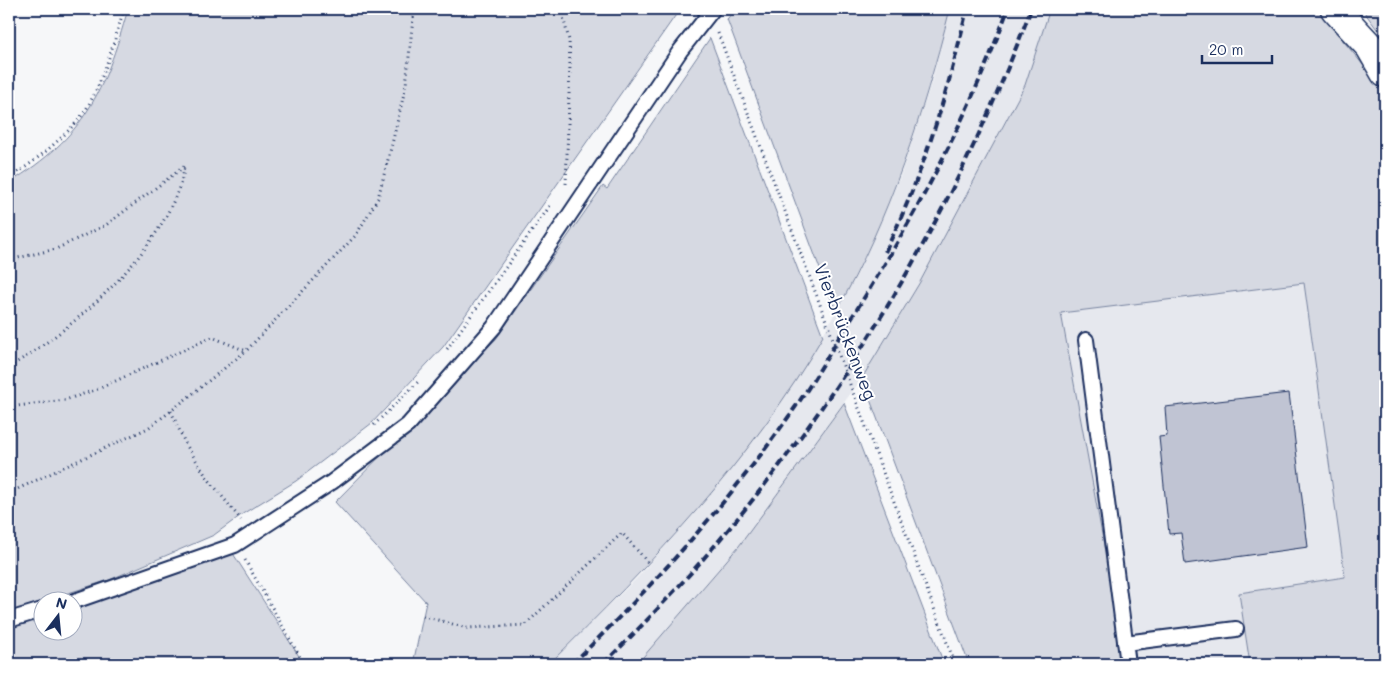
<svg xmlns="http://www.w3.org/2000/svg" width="1394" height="673" font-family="Mali,sans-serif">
  <rect width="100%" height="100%" fill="#f6f7f9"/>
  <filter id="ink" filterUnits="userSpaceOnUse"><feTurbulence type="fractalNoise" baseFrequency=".02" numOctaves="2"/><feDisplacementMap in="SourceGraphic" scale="10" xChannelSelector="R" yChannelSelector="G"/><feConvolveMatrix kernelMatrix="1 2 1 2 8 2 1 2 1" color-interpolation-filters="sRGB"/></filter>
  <g filter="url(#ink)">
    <path fill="#e6e8ee" d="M950 9H1050L1025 85 920 282 862 378 739 546 637 664H549L637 578 698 509 761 429 820 340 860 268 900 177 933 77Z
      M1304 283 1345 577 1239 593 1250 664H1126L1061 312Z"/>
    <path fill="#d6d9e2" stroke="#7884a0" d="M128 9H680L443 347 372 423 296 481 244 513 214 535 109 580 9 612V183C85 136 104 93 128 9Z
      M736 9H950C923 114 890 217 836 312L727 19Z
      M1050 9H1317L1378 83 1385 104V648L1382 664H1250L1239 593 1345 577 1304 283 1061 313 1126 664H969L862 378 920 282 1025 85Z
      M1362 9H1385V40Z
      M710 38 823 336C752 460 650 565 549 664H413L426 602 335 502 496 339 603 186 607 189Z
      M844 403 944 664H637L739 546Z
      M232 552 304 664H9V625L42 614V630H72L73 604Z"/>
    <path fill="#c0c4d3" stroke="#1b2f5e" d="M1289 393 1308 547 1185 564 1181 533 1169 534 1159 437 1167 436 1165 407Z"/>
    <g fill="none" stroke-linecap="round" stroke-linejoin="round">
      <g stroke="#1b2f5e" stroke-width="18">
        <path id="lane" d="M1086 340 1128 664
          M72 602 235 545 332 482 408 425 494 327 591 183
          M9 620 42 610
          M1125 643 1236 629"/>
      </g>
      <g stroke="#1b2f5e" stroke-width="31">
        <path id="street" d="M1335 9 1370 47 1385 73"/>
      </g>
      <path stroke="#1b2f5e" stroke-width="3" stroke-dasharray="1 4" stroke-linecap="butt" d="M561 9 569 40 570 65 566 184
        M718 33 955 664
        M9 178C31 165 76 129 88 106 105 76 114 42 124 9
        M9 260 56 249 106 225 185 166C169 247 77 327 9 367
        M447 349 550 206
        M9 407 65 400 98 389 212 337 246 351
        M171 411 185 443 206 476 241 520
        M374 425 420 380
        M9 493 148 428 171 411 246 351 356 235 378 198 392 144 406 85 414 9
        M245 560 304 664
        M423 616 467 628 525 625 622 533 650 565"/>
      <use href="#lane" stroke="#fff" stroke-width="14"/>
      <use href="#street" stroke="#fff" stroke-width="28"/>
      <path stroke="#1b2f5e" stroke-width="4" stroke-dasharray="8 4" stroke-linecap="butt" d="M885 252C923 175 948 92 967 9
        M572 664C653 586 730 501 794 409 812 384 827 357 843 331 909 229 966 123 1008 9
        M603 664C792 482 939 255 1031 9"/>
      <g stroke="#1b2f5e" stroke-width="18" stroke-linecap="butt">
        <path id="lane-bridge" d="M591 183 680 51 713 9"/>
      </g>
      <use href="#lane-bridge" stroke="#fff" stroke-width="14"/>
    </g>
  </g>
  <g text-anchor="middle" stroke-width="4" stroke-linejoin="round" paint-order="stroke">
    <g font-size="18" fill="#1b2f5e" stroke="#fff">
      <text transform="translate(845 332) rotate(69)" y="6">Vierbrückenweg</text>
    </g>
  </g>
  <rect width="1394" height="673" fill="none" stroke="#fff" stroke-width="30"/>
  <rect x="15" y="15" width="1364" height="643" fill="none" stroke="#1b2f5e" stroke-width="2" filter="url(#ink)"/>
  <g transform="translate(58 616) rotate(16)"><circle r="24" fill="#ffffff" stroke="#a4acbf"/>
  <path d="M0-4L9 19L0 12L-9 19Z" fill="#1b2f5e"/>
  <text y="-8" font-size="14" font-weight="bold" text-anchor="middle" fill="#1b2f5e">N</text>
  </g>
  <path d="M1202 55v8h70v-8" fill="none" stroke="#1b2f5e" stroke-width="2.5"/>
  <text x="1209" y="55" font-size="15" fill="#1b2f5e" stroke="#ffffff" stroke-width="4" paint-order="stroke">20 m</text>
</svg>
